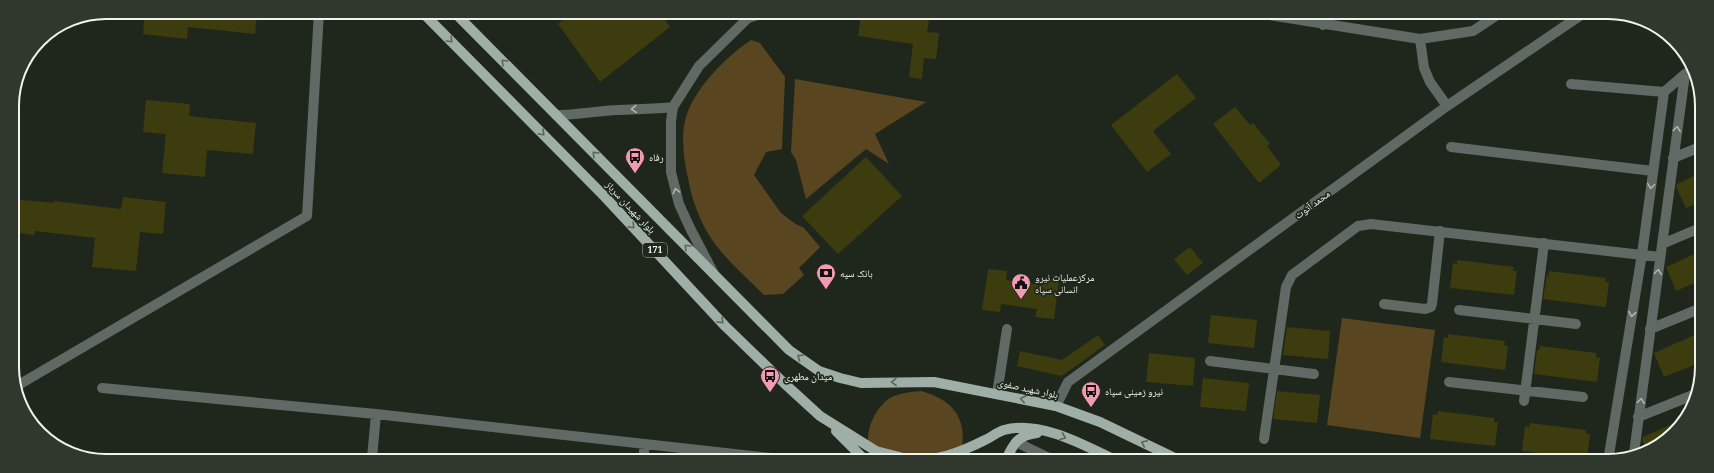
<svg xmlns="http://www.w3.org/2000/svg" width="1714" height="473" font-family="Georgia,'Noto Naskh Arabic',serif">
  <rect width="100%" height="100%" fill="#1f271c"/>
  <path fill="#594621" d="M751 40 760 43 785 77 782 149 766 152 754 175 781 213 794 223 804 228 820 247 799 268 804 275 783 294 764 295C744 275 720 255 706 230 697 214 691 195 688 178 684 160 681 139 685 121 692 90 726 57 751 40Z
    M795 79 926 102 875 134 889 164 866 149 806 199 796 160 791 152Z
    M1342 318 1435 330 1420 438 1327 425Z
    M921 391C957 401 970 423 959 460L873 459C861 440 872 410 890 398 900 393 910 392 921 391Z"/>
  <path fill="#3c3c0f" d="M145 12H257L255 34 188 27 187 39 143 34Z
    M571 13H661L670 27 600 82 558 24Z
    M861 14H930L927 32 939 33 936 59 924 58 922 79 909 77 913 44 858 36Z
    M1177 74 1196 98 1153 131 1171 154 1147 172 1111 125Z
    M146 100 190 104 189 116 256 123 253 154 207 150 205 177 162 173 166 134 143 132Z
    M1235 107 1250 125 1253 123 1270 144 1267 146 1281 165 1259 183 1213 124Z
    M866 157 902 196 838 254 802 216Z
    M1700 173V202L1686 208 1676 187 1677 184Z
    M123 197 166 202 163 234 140 232 136 271 92 267 95 238 35 231 34 235 13 232V199L54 203V201L121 209Z
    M1190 247 1203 263 1187 275 1174 259Z
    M1699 252V281L1676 291 1666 267Z
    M1457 260 1514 267 1513 271H1517L1514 295 1450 288 1453 263 1457 264Z
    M988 269 1007 271 1006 280 1041 285 1042 278 1059 280 1054 319 1035 317 1037 309 1001 304 1000 312 982 310Z
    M1549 271 1606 278 1605 282H1609L1606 307 1543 299 1547 275H1549Z
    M1211 315 1257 320 1254 348 1208 343Z
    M1287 327 1330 331 1328 359 1283 355Z
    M1699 333V363L1664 377 1654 353Z
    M1448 334 1505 341 1504 345 1508 346 1505 370 1441 362 1444 337 1448 338Z
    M1098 335 1105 345 1062 376 1017 366 1020 351 1062 360Z
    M1540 346 1596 353V357L1600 358 1597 382 1534 374 1537 350H1539Z
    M1149 353 1195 358 1193 386 1146 382Z
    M1203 378 1249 383 1246 411 1200 407Z
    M1277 391 1320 395 1317 423 1273 419Z
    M1438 411 1494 418V422H1498L1495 446 1430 439 1433 414 1437 415Z
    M1679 421 1665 441 1646 449 1642 440 1643 437Z
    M1530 423 1586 430V434H1590L1587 459 1522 451 1525 426 1529 427Z"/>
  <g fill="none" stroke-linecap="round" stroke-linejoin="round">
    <path stroke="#616965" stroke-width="10" d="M1263 14 1420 39 1473 31 1497 15
      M1323 25 1324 15
      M1420 39 1424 68 1430 82 1447 106
      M1571 84 1664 92
      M556 115C577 115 597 111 618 110 636 109 655 109 673 107
      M1451 147 1653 171
      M1673 158 1700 147
      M1662 244 1700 228
      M713 272 690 228 679 204 671 172V121L673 107 699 66 748 18 764 13
      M1384 304 1425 309 1431 307 1432 304 1440 231
      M1459 310 1576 324
      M1650 329 1699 309
      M1210 361 1314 374
      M1449 382 1583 397
      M15 387 307 216 319 12
      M102 388 376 414 780 459
      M997 394 1007 329
      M1524 401 1544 243
      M1056 406 1068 382 1447 106 1581 15
      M1638 417 1698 393
      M1264 439 1286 287 1292 275 1358 226 1371 224 1660 257
      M1016 442 1053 460
      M1634 453 1685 74
      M372 458 376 414
      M643 459 645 444
      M1608 461 1642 254 1664 92 1685 74 1692 71"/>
    <path stroke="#9faea6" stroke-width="10" d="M423 13 605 197 725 326 785 384 820 416 876 451 907 459
      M455 13 789 350 819 371 840 378 861 383 934 382 1056 406 1100 422 1179 460
      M836 431 864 459
      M927 459C945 459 969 448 985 440 992 437 997 432 1004 430 1039 420 1084 445 1115 460
      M1006 460C1013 444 1018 435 1037 433"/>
  </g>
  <defs><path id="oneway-chevron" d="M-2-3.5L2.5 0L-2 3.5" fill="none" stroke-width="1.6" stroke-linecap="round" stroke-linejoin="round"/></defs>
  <g stroke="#59645a">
    <use href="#oneway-chevron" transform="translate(450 40) rotate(45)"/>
    <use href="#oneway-chevron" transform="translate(504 62) rotate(-135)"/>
    <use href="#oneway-chevron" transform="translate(542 133) rotate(45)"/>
    <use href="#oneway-chevron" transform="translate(595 154) rotate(-135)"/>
    <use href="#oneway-chevron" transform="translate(632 226) rotate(47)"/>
    <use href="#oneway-chevron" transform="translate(687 247) rotate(-135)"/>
    <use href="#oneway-chevron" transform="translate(721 321) rotate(47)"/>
    <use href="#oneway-chevron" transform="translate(800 357) rotate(-145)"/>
    <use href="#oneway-chevron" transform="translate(894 382) rotate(179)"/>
    <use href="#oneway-chevron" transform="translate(1023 399) rotate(-168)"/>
    <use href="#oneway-chevron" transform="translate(1063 437) rotate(22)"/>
    <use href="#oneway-chevron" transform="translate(1144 443) rotate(-155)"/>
  </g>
  <g stroke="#afb6b0">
    <use href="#oneway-chevron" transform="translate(634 109) rotate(179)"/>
    <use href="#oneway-chevron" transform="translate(1677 129) rotate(-82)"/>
    <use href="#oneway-chevron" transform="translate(1651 186) rotate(98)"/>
    <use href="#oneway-chevron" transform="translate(676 191) rotate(-104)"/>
    <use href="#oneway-chevron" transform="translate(1658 272) rotate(-82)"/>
    <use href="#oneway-chevron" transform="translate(1632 314) rotate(99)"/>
    <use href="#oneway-chevron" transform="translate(1641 401) rotate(-82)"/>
  </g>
  <defs>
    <g id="bus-pin" transform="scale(1)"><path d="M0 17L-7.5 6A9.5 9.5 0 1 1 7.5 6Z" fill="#f19ab2" stroke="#1f271c"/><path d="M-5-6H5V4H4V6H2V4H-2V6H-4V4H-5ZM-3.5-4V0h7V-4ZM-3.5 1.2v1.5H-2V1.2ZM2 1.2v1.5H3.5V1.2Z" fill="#111"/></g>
    <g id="bank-pin" transform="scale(1)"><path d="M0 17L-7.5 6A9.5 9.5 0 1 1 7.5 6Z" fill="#f19ab2" stroke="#1f271c"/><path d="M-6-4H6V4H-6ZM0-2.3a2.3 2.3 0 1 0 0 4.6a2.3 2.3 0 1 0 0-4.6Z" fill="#111"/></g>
    <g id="civic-pin" transform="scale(1)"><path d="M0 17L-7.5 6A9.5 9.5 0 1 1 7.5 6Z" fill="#f19ab2" stroke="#1f271c"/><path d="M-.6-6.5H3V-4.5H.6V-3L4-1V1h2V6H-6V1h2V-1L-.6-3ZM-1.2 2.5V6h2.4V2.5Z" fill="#111"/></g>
  </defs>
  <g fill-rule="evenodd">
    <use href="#bus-pin" x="635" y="157"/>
    <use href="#bank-pin" x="826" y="273"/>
    <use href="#civic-pin" x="1021" y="283"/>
    <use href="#bus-pin" x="770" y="376"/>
    <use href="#bus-pin" x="1091" y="391"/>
  </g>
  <g text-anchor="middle" stroke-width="3.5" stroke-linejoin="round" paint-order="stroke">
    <rect fill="#1f271c" stroke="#b1b7ae" stroke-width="1" x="643" y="243" width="24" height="14" rx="3"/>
    <g font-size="9" font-weight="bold" fill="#eff5ed">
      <text x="655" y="253">171</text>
    </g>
    <g font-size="10" fill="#eff5ed" stroke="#1f271c" text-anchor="start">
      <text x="649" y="161">رفاه</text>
      <text x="840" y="277">بانک سپه</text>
      <text x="1035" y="281">مرکزعملیات نیرو<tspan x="1035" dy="12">انسانی سپاه</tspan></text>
      <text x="784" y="380">میدان مطهری</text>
      <text x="1105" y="395">نیرو زمینی سپاه</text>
    </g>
    <g font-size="10" fill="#eff5ed" stroke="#1f271c">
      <text transform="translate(1312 204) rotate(-36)" y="4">محمد آتوت</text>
      <text transform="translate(631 207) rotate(47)" y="4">بلوار شهیدان سرباز</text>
      <text transform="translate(1028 388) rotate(12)" y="4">بلوار شهید صفوی</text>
    </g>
  </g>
  <path d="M0 0H1714V473H0ZM106 19H1608A87 87 0 0 1 1695 106V367A87 87 0 0 1 1608 454H106A87 87 0 0 1 19 367V106A87 87 0 0 1 106 19Z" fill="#30372d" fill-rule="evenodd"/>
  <path fill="none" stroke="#eff5ed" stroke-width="2" d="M106 19H1608A87 87 0 0 1 1695 106V367A87 87 0 0 1 1608 454H106A87 87 0 0 1 19 367V106A87 87 0 0 1 106 19Z"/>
</svg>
